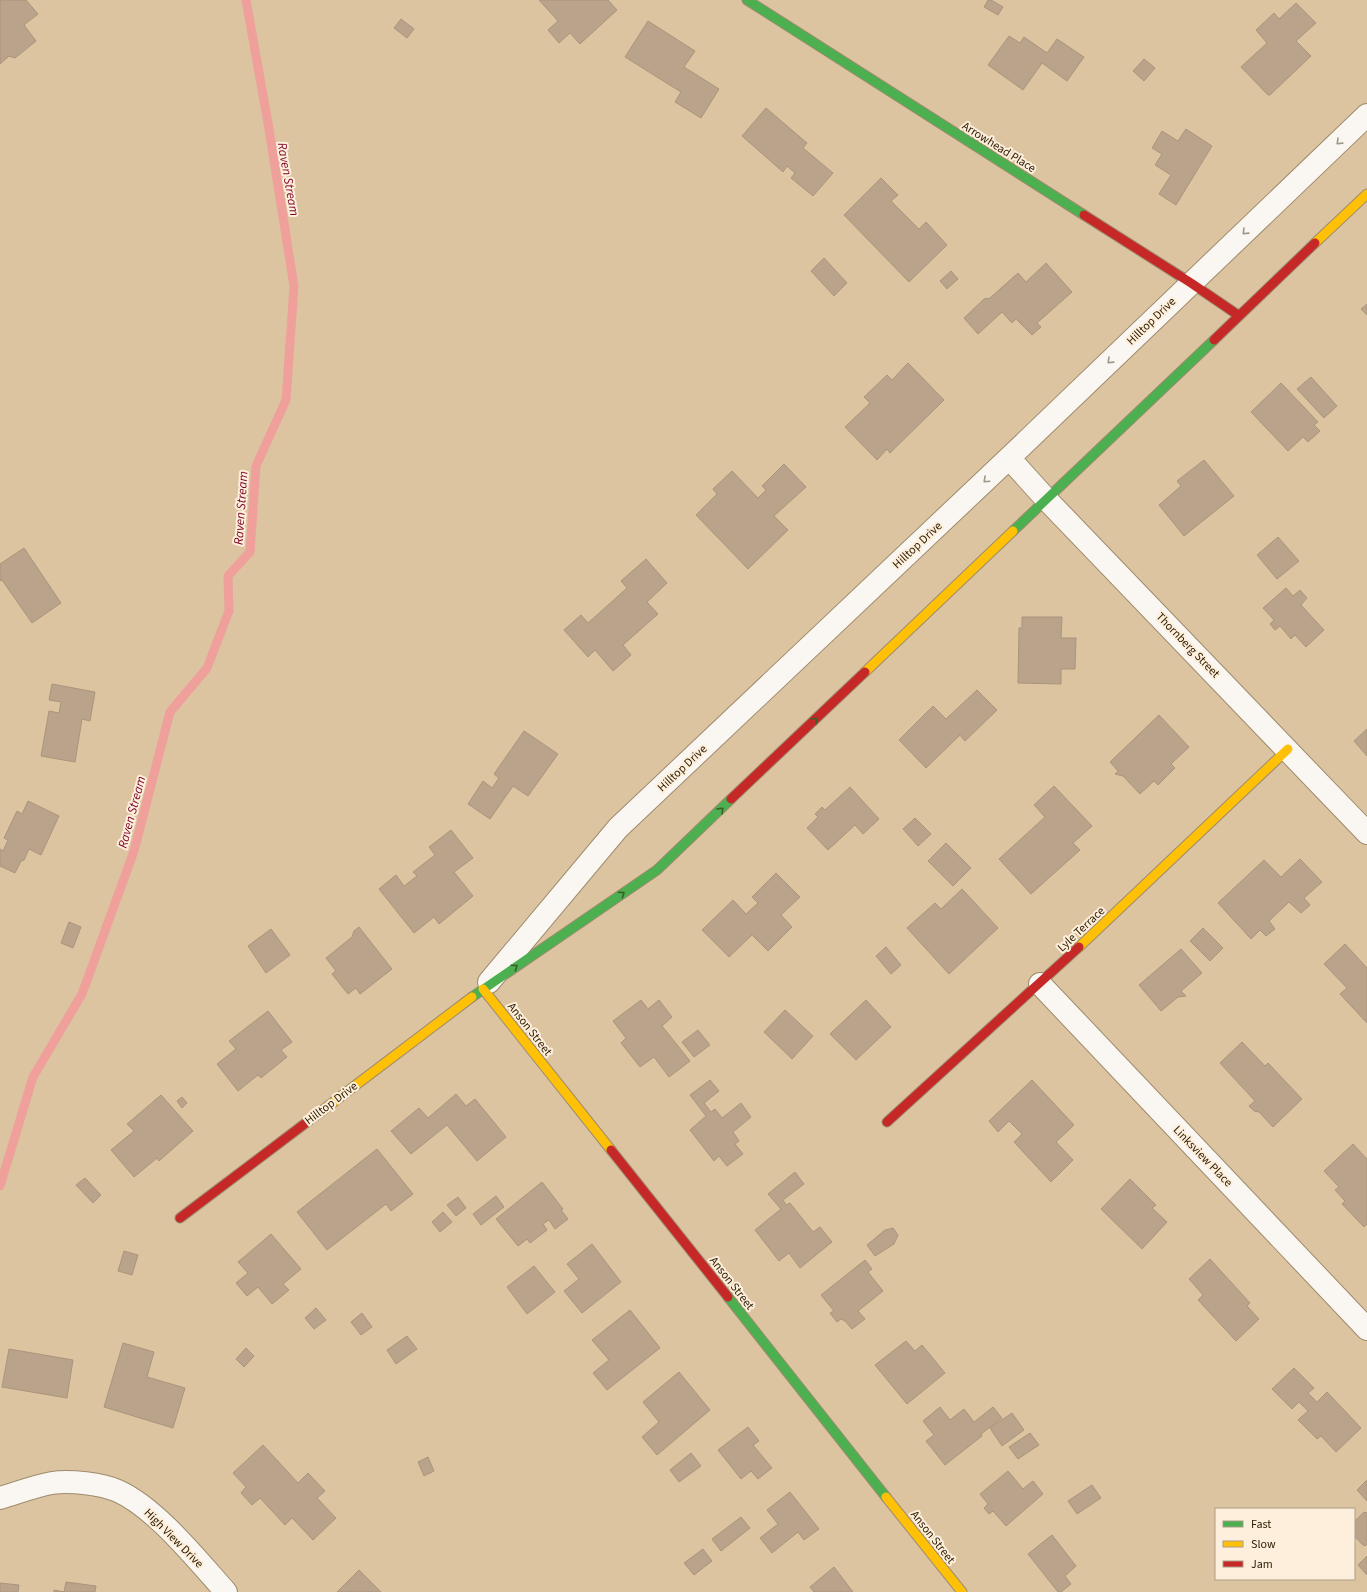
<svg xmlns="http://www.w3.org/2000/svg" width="1367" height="1592" font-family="'Source Sans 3',sans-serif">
  <rect width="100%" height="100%" fill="#dcc4a0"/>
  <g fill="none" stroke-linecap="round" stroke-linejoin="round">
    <path stroke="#f0a09b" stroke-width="9" d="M0 1186 33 1077 82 994 134 851 170 712 207 668 229 611 228 576 250 552 256 466 286 400 294 286 268 123 246 0"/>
  </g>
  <path fill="#b9a38a" stroke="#aa947b" d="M0 0H26L38 14 24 25 36 41 15 58 9 56 0 64Z
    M539 0H608L617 10 580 44 570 33 559 43 548 30 558 21Z
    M988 0H991L1003 7 998 15 984 7Z
    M1296 3 1316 23 1296 41 1311 56 1270 95H1268L1241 67 1267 43 1256 30 1274 13 1279 19Z
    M401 19 414 29 407 38 394 28Z
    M648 21 695 51 684 67 719 89 701 118 675 102 681 92 625 57Z
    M1009 36 1020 43 1024 37 1047 53 1057 39 1084 57 1067 81 1042 63 1023 90 988 65Z
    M1144 59 1155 68 1144 81 1133 71Z
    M766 108 807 143 803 148 833 173 813 196 791 178 795 173 787 166 783 172 742 136Z
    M1186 129 1212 146 1176 205 1159 194 1171 175 1155 165 1162 154 1152 148 1162 131 1178 141Z
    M881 178 898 195 891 201 919 229 926 222 947 245 909 282 844 215Z
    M824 258 847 283 834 296 811 271Z
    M1046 263 1072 292 1037 323 1041 327 1032 335 1016 319 1012 323 1002 312 978 334 964 318 984 299 990 298 1018 273 1026 282Z
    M951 271 958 279 947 289 940 281Z
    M1367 304V315L1361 309Z
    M908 363 944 400 890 453 887 449 877 460 845 427 870 403 864 397 887 375 892 380Z
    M1311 377 1337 406 1324 418 1297 389Z
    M1281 383 1318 422 1314 425 1320 431 1308 442 1303 437 1288 451 1251 412Z
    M1204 460 1234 496 1184 536 1159 505 1181 486 1177 481Z
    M784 464 806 487 774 516 788 530 748 569 696 515 717 494 713 489 732 471 758 498 766 490 762 486Z
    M1278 537 1299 561 1277 579 1257 555Z
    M24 548 61 603 32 623 2 580 0 581V564Z
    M646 559 667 583 647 602 658 614 623 645 631 655 613 671 595 650 588 657 564 630 581 615 588 623 627 588 621 581Z
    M1286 588 1293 596 1300 590 1307 598 1301 605 1324 630 1306 647 1295 635 1291 639 1280 626 1275 630 1270 624 1274 620 1263 608Z
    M1022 617H1062L1061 638H1076L1075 669H1061V684L1018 683 1019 628H1022Z
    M52 684 95 692 90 721 82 719 75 762 41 756 49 711 59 713 61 702 49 700Z
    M977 690 997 710 965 741 960 735 926 768 899 740 933 706 946 719Z
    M1159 715 1189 747 1171 764 1175 768 1158 785 1154 781 1140 794 1123 776 1115 774 1118 771 1110 762Z
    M1367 729V756L1354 741Z
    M524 731 558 754 528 796 513 786 490 819 468 804 483 781 492 788 499 778 494 774Z
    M1054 786 1092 826 1073 843 1080 850 1031 894 999 859 1045 817 1034 805Z
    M850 787 879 819 863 834 855 825 828 850 807 828 818 817 815 814 822 807 825 810Z
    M28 801 59 816 41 855 29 849 24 860 21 861 15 873 0 866V849L3 851 8 840 4 838 17 811 22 814Z
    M915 818 931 834 918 846 903 829Z
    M451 830 473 858 454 872 473 896 439 924 434 917 414 933 379 889 396 875 404 886 417 876 413 872 435 855 429 847Z
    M946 843 971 868 953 886 928 861Z
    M1300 859 1322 882 1304 898 1310 905 1301 913 1289 902 1269 921 1275 929 1266 936 1260 930 1251 939 1218 903 1264 860 1281 877Z
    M776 873 800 897 781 915 792 927 768 951 752 935 729 957 702 930 733 900 746 914 758 903 752 897Z
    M962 889 998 928 949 974 907 928 935 903 941 909Z
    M69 922 81 927 73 948 61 943Z
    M359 927 392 969 360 994 356 988 348 994 332 974 336 971 326 958 352 937 354 931Z
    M1203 928 1223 948 1210 961 1190 941Z
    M271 929 290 955 266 973 248 946Z
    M1345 944 1367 968V1023L1340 994 1347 988 1324 964Z
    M886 947 901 965 891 974 876 956Z
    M1181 949 1202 973 1181 991 1186 996 1178 997 1161 1011 1139 985Z
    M641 1000 648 1009 659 1000 672 1017 662 1026 690 1061 669 1077 654 1057 640 1067 621 1043 626 1038 613 1021Z
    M866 1000 891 1027 856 1060 830 1034Z
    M785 1010 813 1036 792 1059 764 1032Z
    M268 1011 292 1042 281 1050 287 1057 261 1078 258 1075 238 1091 217 1064 236 1049 229 1041Z
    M698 1030 710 1045 694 1057 682 1042Z
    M1242 1042 1265 1066 1268 1063 1302 1099 1273 1127 1259 1112 1254 1111 1249 1106 1255 1101 1220 1063Z
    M710 1080 719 1091 704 1103 711 1112 715 1109 722 1118 741 1103 751 1117 733 1132 739 1141 735 1144 743 1154 727 1166 719 1156 714 1161 690 1130 706 1116 690 1095Z
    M1032 1080 1074 1125 1056 1142 1073 1160 1051 1182 1014 1142 1022 1134 1009 1121 998 1132 989 1121Z
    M456 1094 466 1106 475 1099 506 1137 477 1161 447 1125 411 1154 391 1131 419 1108 428 1118Z
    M161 1095 193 1131 159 1161 157 1158 134 1177 111 1150 134 1131 127 1124Z
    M182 1097 187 1103 182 1108 177 1101Z
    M1353 1144 1367 1159V1224L1364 1227 1342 1204 1345 1201 1335 1190 1339 1187 1324 1171Z
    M377 1149 413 1194 391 1211 386 1204 327 1250 297 1212Z
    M795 1172 804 1184 783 1200 786 1205 790 1203 813 1232 820 1227 832 1242 800 1268 789 1253 779 1261 755 1230 781 1209 768 1194Z
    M85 1178 101 1195 93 1203 76 1185Z
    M1130 1179 1156 1205 1152 1208 1167 1222 1142 1249 1101 1209Z
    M542 1182 563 1209 561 1210 568 1219 555 1229 549 1220 543 1224 547 1230 530 1243 527 1239 518 1246 496 1219Z
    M496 1196 504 1207 481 1225 473 1214Z
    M458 1197 466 1208 456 1216 447 1205Z
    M443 1212 452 1222 440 1232 432 1222Z
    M893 1228 898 1235 894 1244 875 1256 867 1245 885 1230Z
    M271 1234 301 1269 283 1284 289 1290 272 1304 258 1287 247 1296 236 1283 248 1273 238 1262Z
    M592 1244 621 1282 582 1313 564 1291 579 1279 567 1264Z
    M124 1251 138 1255 132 1275 118 1271Z
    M1210 1259 1250 1303 1247 1306 1259 1319 1236 1341 1198 1300 1203 1295 1189 1279Z
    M865 1260 872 1269 868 1272 883 1291 858 1311 865 1319 852 1329 845 1321 841 1319 837 1322 830 1313 834 1311 821 1295Z
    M534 1266 555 1292 527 1314 507 1287Z
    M316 1308 326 1320 314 1329 305 1318Z
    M630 1310 660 1348 607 1390 593 1373 609 1360 592 1340Z
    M362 1313 372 1327 361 1335 351 1322Z
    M407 1336 417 1349 396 1364 387 1350Z
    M906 1341 915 1351 922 1345 945 1373 907 1404 875 1365Z
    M123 1343 154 1352 147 1377 185 1388 173 1428 104 1407Z
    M246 1348 254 1356 244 1367 236 1359Z
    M9 1349 73 1360 67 1398 2 1387Z
    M1294 1368 1314 1388 1308 1393 1317 1402 1327 1392 1361 1428 1336 1452 1321 1436 1317 1439 1298 1420 1308 1411 1299 1402 1292 1409 1272 1389Z
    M679 1372 710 1410 657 1455 642 1437 659 1422 643 1402Z
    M940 1407 950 1420 964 1409 974 1422 993 1407 1002 1418 981 1434 982 1436 945 1465 926 1441 934 1435 923 1421Z
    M1012 1413 1024 1430 1002 1446 990 1428Z
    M748 1427 759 1441 753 1445 772 1468 758 1479 751 1471 741 1479 718 1450Z
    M1030 1433 1039 1445 1018 1459 1009 1447Z
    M263 1445 298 1483 308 1473 325 1491 317 1498 336 1518 313 1540 292 1518 285 1525 260 1498 252 1505 241 1493 246 1487 233 1473Z
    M691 1453 701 1466 679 1482 670 1470Z
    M428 1457 434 1471 424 1476 418 1462Z
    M1008 1471 1023 1489 1033 1481 1043 1494 1006 1526 993 1511 989 1514 984 1508 988 1504 980 1494Z
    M1367 1480V1501L1357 1490Z
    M1092 1485 1101 1498 1077 1514 1068 1501Z
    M790 1492 819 1529 804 1540 798 1532 772 1553 760 1538 778 1524 767 1510Z
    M1364 1512 1367 1513V1544L1365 1546 1362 1544 1354 1536V1522Z
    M741 1517 750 1528 721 1551 712 1539Z
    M1052 1535 1076 1566 1065 1576 1071 1584 1061 1592H1058L1028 1554Z
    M703 1549 712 1561 694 1575 684 1563Z
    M1367 1556V1575L1358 1565Z
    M834 1567 853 1592H814L810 1587Z
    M359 1570 381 1592H337Z
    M66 1582 96 1586 95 1592H54V1590L64 1592Z
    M0 1583 19 1585 18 1592H0Z"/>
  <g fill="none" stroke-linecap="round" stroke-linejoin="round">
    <g stroke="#9e8b6e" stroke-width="24">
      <path id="street" d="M1009 458 1047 500 1367 833
        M489 982 618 828 1009 458 1367 115
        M1040 984 1367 1329
        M0 1498C17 1493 35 1486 52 1483 70 1480 102 1484 118 1491 156 1508 198 1561 226 1592"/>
    </g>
    <g stroke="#9e8b6e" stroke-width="11">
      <path id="fast" d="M747 0 1084 215
        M1013 531 1214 340
        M472 997 657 870 731 799
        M728 1297 886 1497"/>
    </g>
    <g stroke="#9e8b6e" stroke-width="11">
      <path id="slow" d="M1315 243 1367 194
        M865 672 1013 531
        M1079 947 1288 749
        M483 989 611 1150
        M315 1116 472 997
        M886 1497 962 1592"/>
    </g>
    <g stroke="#9e8b6e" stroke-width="11">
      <path id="jam" d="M1084 215 1191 283 1238 315
        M1214 340 1315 243
        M731 799 865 672
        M887 1122 1079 947
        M611 1150 728 1297
        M180 1218 315 1116"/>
    </g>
    <use href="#street" stroke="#faf6f1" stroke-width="22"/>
    <use href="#fast" stroke="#4caf50" stroke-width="9"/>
    <use href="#slow" stroke="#ffc107" stroke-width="9"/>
    <use href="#jam" stroke="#c62828" stroke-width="9"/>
  </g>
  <defs><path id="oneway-chevron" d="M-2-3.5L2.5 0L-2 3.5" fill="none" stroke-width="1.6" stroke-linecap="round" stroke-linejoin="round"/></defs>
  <g stroke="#a09687">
    <use href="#oneway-chevron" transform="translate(1339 142) rotate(136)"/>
    <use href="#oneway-chevron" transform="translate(1245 232) rotate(136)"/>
    <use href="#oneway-chevron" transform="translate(1110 361) rotate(136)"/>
    <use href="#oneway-chevron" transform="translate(986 480) rotate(137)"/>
  </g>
  <g stroke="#3d6027">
    <use href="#oneway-chevron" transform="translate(815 720) rotate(-44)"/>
    <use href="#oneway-chevron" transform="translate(721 810) rotate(-44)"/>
    <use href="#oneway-chevron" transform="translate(622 894) rotate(-34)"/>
    <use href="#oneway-chevron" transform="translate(515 967) rotate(-34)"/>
  </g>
  <g text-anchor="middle" stroke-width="4" stroke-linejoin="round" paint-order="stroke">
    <g font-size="12" fill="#312005" stroke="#fdefdc">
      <text transform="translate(999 147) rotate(32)" y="4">Arrowhead Place</text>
      <text transform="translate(1151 321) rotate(-44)" y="4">Hilltop Drive</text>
      <text transform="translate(917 545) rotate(-43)" y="4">Hilltop Drive</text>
      <text transform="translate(1188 645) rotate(46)" y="4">Thornberg Street</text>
      <text transform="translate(682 768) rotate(-43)" y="4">Hilltop Drive</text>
      <text transform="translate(1081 929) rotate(-43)" y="4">Lyle Terrace</text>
      <text transform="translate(530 1029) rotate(52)" y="4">Anson Street</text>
      <text transform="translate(331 1103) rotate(-37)" y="4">Hilltop Drive</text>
      <text transform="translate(1203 1156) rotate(46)" y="4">Linksview Place</text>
      <text transform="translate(732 1283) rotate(52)" y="4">Anson Street</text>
      <text transform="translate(933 1537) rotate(52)" y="4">Anson Street</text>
      <text transform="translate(174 1538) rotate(45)" y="4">High View Drive</text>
    </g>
    <g font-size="13" font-style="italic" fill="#7c0024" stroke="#fdefdc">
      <text transform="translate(289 179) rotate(80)" y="5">Raven Stream</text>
      <text transform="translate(240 508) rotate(-86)" y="5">Raven Stream</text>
      <text transform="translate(131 812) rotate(-75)" y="5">Raven Stream</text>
    </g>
  </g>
  <rect x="1215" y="1508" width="140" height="72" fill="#fdefdc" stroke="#ab9c86"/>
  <rect x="1223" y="1521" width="20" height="6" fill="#4caf50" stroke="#ab9c86"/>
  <text x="1251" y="1528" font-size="12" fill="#312005">Fast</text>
  <rect x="1223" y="1541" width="20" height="6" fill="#ffc107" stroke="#ab9c86"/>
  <text x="1251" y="1548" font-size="12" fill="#312005">Slow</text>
  <rect x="1223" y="1561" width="20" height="6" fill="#c62828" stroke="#ab9c86"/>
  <text x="1251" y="1568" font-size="12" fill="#312005">Jam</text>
</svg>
